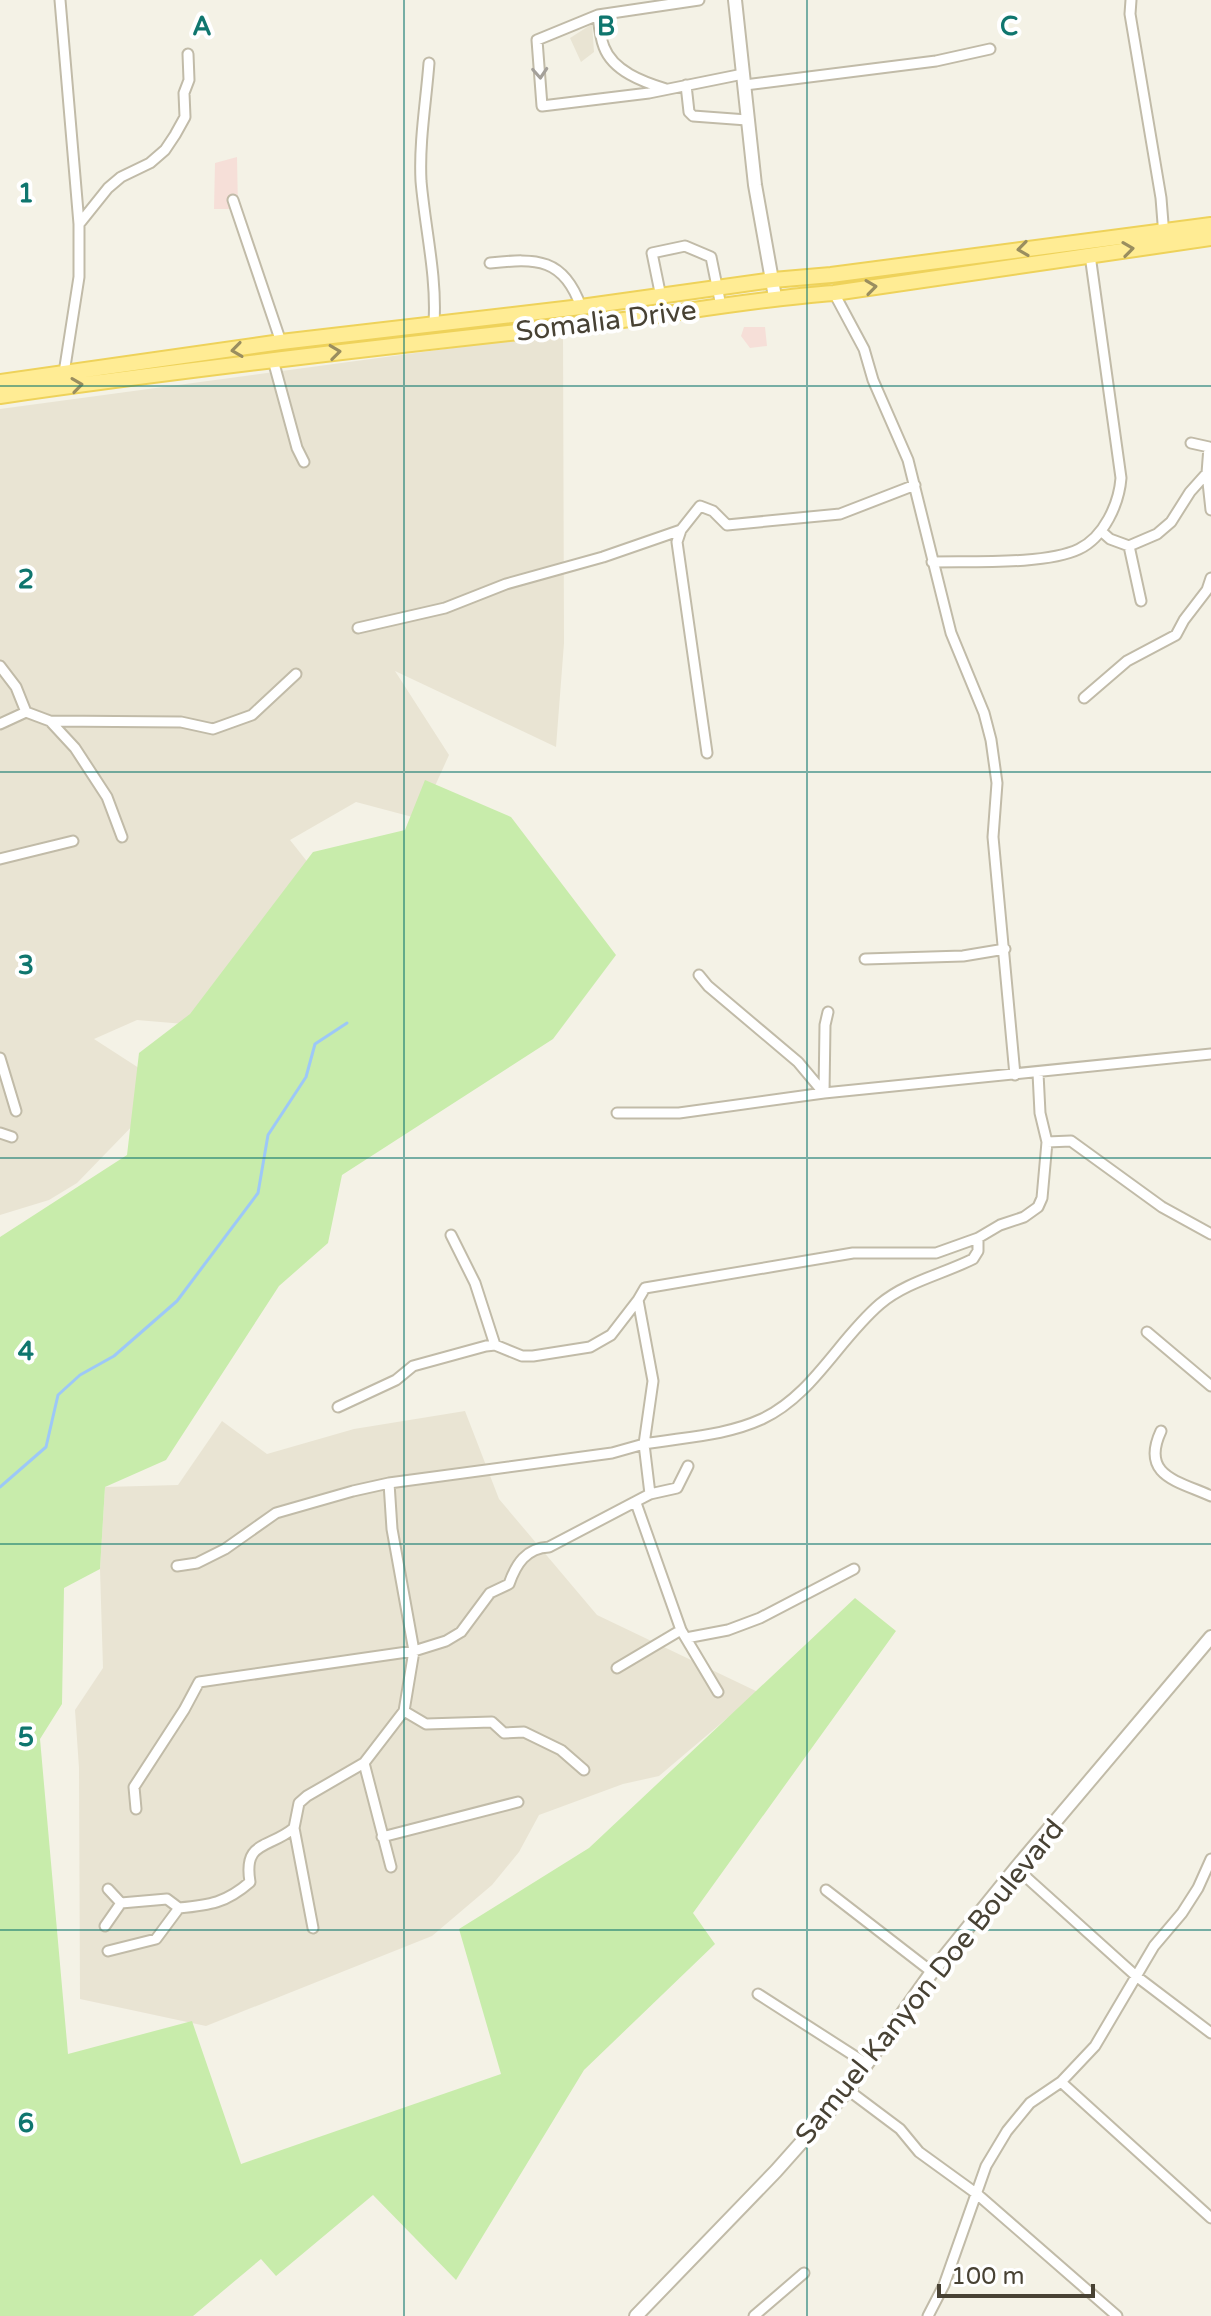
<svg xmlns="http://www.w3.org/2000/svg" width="1211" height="2316" font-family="'Varela Round',sans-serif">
  <rect width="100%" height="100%" fill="#f4f2e6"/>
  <path fill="#e9e4d3" d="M592 24 594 52 581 62 570 38Z
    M563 333 564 643 556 747 395 671 449 755 420 819 356 802 290 840 317 874 196 1025 137 1020 94 1039 142 1070 141 1117 77 1183 49 1200 0 1215V409Z
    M465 1411 499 1499 597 1615 758 1692 659 1776 623 1784 539 1815 519 1852 492 1885 432 1936 206 2026 80 1999 79 1768 75 1710 103 1668 100 1569 105 1487 178 1485 222 1421 267 1454 354 1429Z"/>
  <path fill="#f6dfd8" d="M237 157 238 209H214L215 163Z
    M744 327H765L767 346 750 348 741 336Z"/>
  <path fill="#c8ecab" d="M425 780 511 817 616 955 553 1039 342 1175 328 1243 279 1286 166 1460 105 1487 100 1569 64 1588 62 1704 40 1739 68 2054 192 2021 241 2164 501 2074 459 1929 589 1848 855 1598 896 1631 693 1913 715 1944 584 2070 456 2280 373 2195 276 2276 261 2259 193 2316H0V1237L127 1155 139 1053 190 1014 313 852 405 830Z"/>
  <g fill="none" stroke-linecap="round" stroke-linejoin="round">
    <path stroke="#9dc8f7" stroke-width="3" d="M0 1487 46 1447 58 1395 80 1375 114 1356 177 1301 258 1193 268 1135 306 1077 315 1044 347 1023"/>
    <g stroke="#c1bba8" stroke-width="13">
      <path id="minor" d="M60 0 79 224V277L64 373
        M699 0 598 15 537 40 542 106 649 93 743 74
        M1131 0 1130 14 1161 198 1164 236
        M598 15C599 25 600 37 604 47 613 71 643 82 666 89
        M429 63C426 102 419 142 421 181 425 228 437 276 434 323
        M686 85 689 112 693 116 747 120
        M745 85 936 61 990 49
        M233 200 281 342
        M80 223 108 188 121 177 150 163 165 150 175 135 185 117 184 93 189 80 188 54
        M490 263C537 258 564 258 581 307
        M834 293 864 349 873 380 908 460 951 633 984 713 991 740 997 783 993 837 1015 1075
        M661 297 652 253 685 246 711 257 721 306
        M273 360 297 448 304 462
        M1191 443 1209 447 1207 473 1211 510
        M1101 531 1110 539 1129 546 1157 534 1171 522 1190 492 1207 473
        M1129 546 1141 601
        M932 562C970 561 1046 565 1079 549 1104 537 1119 504 1121 478L1090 255
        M358 628 445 608 506 584 603 557 681 530
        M0 666 16 687 26 712 50 721 75 748 107 797 122 837
        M1084 698 1127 661 1176 635 1184 620 1207 590 1211 578
        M50 721 181 722 213 729 252 715 296 674
        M0 724 26 712
        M707 753 677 542 681 530 700 506 713 511 727 525 840 514 915 485
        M0 859 73 841
        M865 959 963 956 1005 949
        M699 975 708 986 798 1062 824 1093
        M0 1058 16 1111
        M824 1093 825 1025 828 1012
        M617 1113H679L824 1093 1211 1054
        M0 1133 12 1137
        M1047 1142 1071 1141 1162 1207 1211 1234
        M451 1235 475 1283 495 1345
        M1147 1332 1211 1386
        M338 1407 396 1380 413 1366 486 1346 495 1345 522 1356H533L590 1347 611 1335 638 1300
        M1161 1431C1140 1476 1178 1481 1211 1496
        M650 1494 677 1488 688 1466
        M636 1503 681 1630 718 1692
        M177 1566 197 1563 225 1549 276 1513 353 1491 389 1483 612 1453 644 1444 653 1381 638 1300 645 1288 853 1253H936L978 1238
        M686 1638 728 1630 760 1618 854 1569
        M617 1668 681 1630
        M404 1711 426 1724 492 1722 504 1733 524 1732 561 1750 584 1770
        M364 1763 391 1867
        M136 1809 134 1787 184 1710 199 1682 414 1651 446 1641 461 1632 490 1593 509 1584C516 1564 526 1548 549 1547L650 1494 644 1444C684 1437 725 1436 762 1419 813 1395 838 1340 880 1304 906 1282 943 1274 973 1259L978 1251V1238L1000 1225 1024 1217 1038 1207 1042 1198 1047 1142 1040 1113 1038 1073
        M294 1828 313 1928
        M382 1837 518 1802
        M1016 1868 1136 1976 1211 2033
        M826 1890 932 1972
        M121 1903 167 1899 179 1908C210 1905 226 1903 250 1882 243 1840 269 1849 294 1828L299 1803 307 1796 364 1763 404 1711 414 1651 392 1529 389 1483
        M105 1926 121 1903 108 1889
        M108 1951 156 1939 179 1908
        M758 1994 867 2064
        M1061 2082 1211 2218
        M848 2090 900 2129 919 2152 977 2194 1117 2316
        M754 2316 804 2273
        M928 2316 944 2285 986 2166 1007 2131 1030 2103 1061 2082 1095 2046 1154 1946 1182 1913 1198 1888 1211 1859"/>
    </g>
    <g stroke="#c1bba8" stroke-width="16">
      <path id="tertiary" d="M735 0 755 185 775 297
        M636 2316 776 2171 848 2090 932 1972 1016 1868 1211 1637"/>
    </g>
    <g stroke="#eed25a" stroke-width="18">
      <path id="primary" d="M0 382 281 342 581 307 773 280 831 275 1211 225
        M0 396C193 368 388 346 582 325 666 316 749 299 834 293L1211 238"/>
    </g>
    <use href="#minor" stroke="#fff" stroke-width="9"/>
    <use href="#tertiary" stroke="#fff" stroke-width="12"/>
    <use href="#primary" stroke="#ffec94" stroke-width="14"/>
  </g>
  <defs><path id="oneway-chevron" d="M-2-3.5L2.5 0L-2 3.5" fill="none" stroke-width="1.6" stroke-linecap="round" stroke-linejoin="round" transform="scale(2)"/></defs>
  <use stroke="#a4a09a" href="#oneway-chevron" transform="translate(540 73) rotate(86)"/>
  <g stroke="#9a8e5f">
    <use href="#oneway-chevron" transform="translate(1023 249) rotate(172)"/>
    <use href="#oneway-chevron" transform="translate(1128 249) rotate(-8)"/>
    <use href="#oneway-chevron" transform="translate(871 287) rotate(-8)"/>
    <use href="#oneway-chevron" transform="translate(237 350) rotate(172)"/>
    <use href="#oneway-chevron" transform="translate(335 352) rotate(-7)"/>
    <use href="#oneway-chevron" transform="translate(77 385) rotate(-8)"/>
  </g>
  <path fill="none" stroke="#0f766e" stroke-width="2" stroke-opacity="0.55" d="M404 0V2316M807 0V2316M0 386H1211M0 772H1211M0 1158H1211M0 1544H1211M0 1930H1211"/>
  <g text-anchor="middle" stroke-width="8" stroke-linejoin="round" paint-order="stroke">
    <g font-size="28" fill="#484234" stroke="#fff">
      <text transform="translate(606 320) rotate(-7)" y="10">Somalia Drive</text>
      <text transform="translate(929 1981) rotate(-51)" y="10">Samuel Kanyon Doe Boulevard</text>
    </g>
  </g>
  <g font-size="26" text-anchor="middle" font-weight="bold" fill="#0f766e" stroke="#fff" stroke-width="8" stroke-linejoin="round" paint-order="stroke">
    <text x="202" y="35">A</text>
    <text x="606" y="35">B</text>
    <text x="1009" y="35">C</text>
    <text x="26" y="202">1</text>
    <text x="26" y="588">2</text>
    <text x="26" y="974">3</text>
    <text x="26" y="1360">4</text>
    <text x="26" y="1746">5</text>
    <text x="26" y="2132">6</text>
  </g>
  <path d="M939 2284v12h154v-12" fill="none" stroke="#484234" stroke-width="4"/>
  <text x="951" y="2284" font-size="24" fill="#484234" stroke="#ffffff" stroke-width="6" paint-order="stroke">100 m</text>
</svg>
